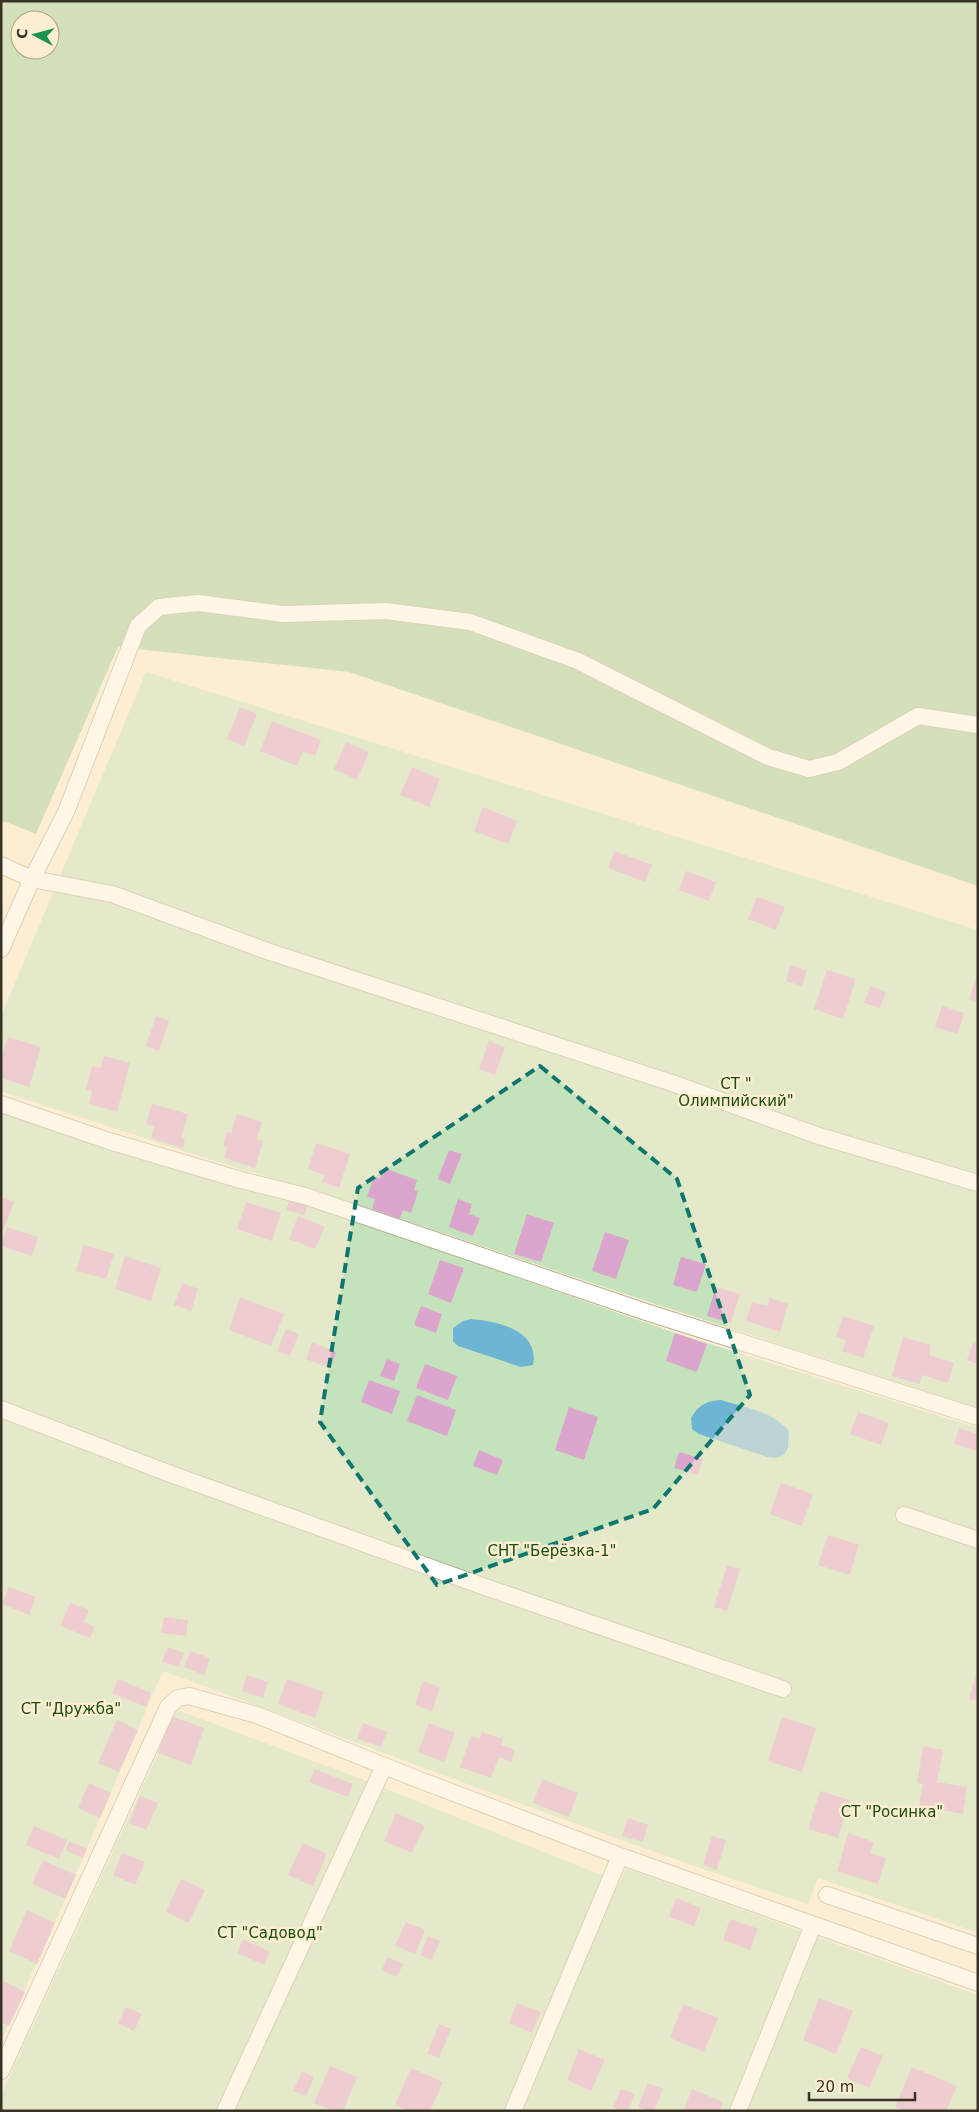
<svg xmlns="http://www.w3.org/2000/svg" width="979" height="2112" font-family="'DejaVu Sans',sans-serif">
  <rect width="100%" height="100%" fill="#fdeed3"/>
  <path fill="#c4e3bd" d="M146 672 978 930V1408L655 1304 356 1204 214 1161 1 1091V1016Z
    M1 1113 308 1204 675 1333 978 1428V1933L818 1878 808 1904C591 1834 378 1749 163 1671L61 1909 1 2041Z
    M180 1711 364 1780 601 1875 618 1886 626 1868 978 1995V2111H1V2095L158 1753 171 1716Z"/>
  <path fill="#a3ce9a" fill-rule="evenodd" d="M1 1H978V886L349 672 118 647 36 834 1 820ZM20 20H50V50H20Z"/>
  <path fill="#6eb5d4" d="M471 1319C498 1321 540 1331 533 1365L521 1367 458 1346 453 1341V1328L463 1321Z
    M721 1400C746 1408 772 1411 789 1431L788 1448 784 1455 776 1458 767 1457 699 1434 692 1429 691 1418C699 1405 706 1401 721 1400Z"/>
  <path fill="#dca5cd" d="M240 707 257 714 244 746 227 739Z
    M272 721 321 740 315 756 303 752 297 766 260 751Z
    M346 742 369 752 357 780 334 769Z
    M412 767 440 779 429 807 400 795Z
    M483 807 517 821 508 844 474 831Z
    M614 851 652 865 645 882 608 868Z
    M686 871 716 882 709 901 679 890Z
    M757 897 785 907 776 930 748 919Z
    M790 965 807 970 802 986 786 981Z
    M827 970 856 979 843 1019 814 1009Z
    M978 972V1002L969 999Z
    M870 986 886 992 880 1008 864 1003Z
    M942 1006 964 1013 958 1034 935 1027Z
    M156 1016 169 1021 159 1051 146 1046Z
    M8 1037 41 1047 29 1087 1 1078V1059Z
    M489 1041 505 1047 495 1075 479 1069Z
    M104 1056 130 1063 117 1112 89 1104 92 1091 86 1089 92 1066 100 1068Z
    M152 1104 188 1114 181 1138 185 1139 183 1148 151 1138 154 1127 146 1124Z
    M237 1114 262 1122 257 1139 263 1141 255 1168 224 1158 227 1147 223 1145 227 1132 231 1133Z
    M316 1143 350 1154 339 1188 322 1182 325 1175 308 1169Z
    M449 1150 462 1154 450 1184 438 1179Z
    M384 1168 417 1180 414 1190 418 1192 411 1213 403 1210 400 1219 372 1209 375 1199 367 1197 374 1177 380 1179Z
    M1 1197 14 1202 4 1229 1 1228Z
    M290 1198 308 1204 305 1215 286 1210Z
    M458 1199 472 1204 469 1214 480 1218 473 1236 449 1227Z
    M246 1202 281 1213 272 1241 237 1229Z
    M527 1214 554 1223 541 1262 514 1254Z
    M298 1216 325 1227 315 1249 289 1239Z
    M7 1227 38 1237 32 1256 1 1246Z
    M605 1232 629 1240 616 1279 592 1271Z
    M84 1245 114 1254 106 1279 76 1271Z
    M125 1256 161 1268 151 1301 115 1289Z
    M681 1257 706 1264 697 1292 673 1285Z
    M440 1260 464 1268 451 1303 428 1294Z
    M182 1283 198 1289 191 1311 174 1305Z
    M716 1287 740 1294 731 1323 707 1316Z
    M240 1297 284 1314 271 1346 229 1330Z
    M770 1298 788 1304 780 1332 746 1321 752 1302 767 1306Z
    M421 1306 442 1314 436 1333 414 1325Z
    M843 1316 874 1326 863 1358 842 1351 846 1340 836 1337Z
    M286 1329 299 1334 290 1356 277 1351Z
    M675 1333 707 1344 697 1372 666 1361Z
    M903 1337 931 1345 929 1355 954 1363 948 1383 922 1375 919 1384 892 1376Z
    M312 1342 336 1352 330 1368 306 1359Z
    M973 1343 978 1344V1364L967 1360Z
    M387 1359 400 1364 394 1381 380 1376Z
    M425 1364 457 1376 448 1400 416 1388Z
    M369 1380 400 1391 392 1414 361 1402Z
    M417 1395 456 1410 447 1436 407 1421Z
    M569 1407 598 1417 584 1460 555 1450Z
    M858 1412 889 1423 881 1445 850 1434Z
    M959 1428 978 1434V1451L954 1444Z
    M479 1450 503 1460 497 1475 473 1466Z
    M679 1452 703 1459 698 1475 674 1468Z
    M781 1483 813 1494 802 1526 770 1514Z
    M828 1535 859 1545 850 1575 818 1565Z
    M727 1565 740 1569 727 1611 714 1607Z
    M9 1587 36 1597 29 1615 2 1604Z
    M70 1603 89 1610 84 1622 95 1627 90 1638 60 1626Z
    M164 1617 188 1620 186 1636 161 1633Z
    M168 1647 184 1653 179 1667 162 1662Z
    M190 1651 210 1658 204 1675 184 1667Z
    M978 1668V1701L969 1699Z
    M247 1675 268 1682 263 1698 242 1691Z
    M118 1679 151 1693 146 1707 112 1693Z
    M287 1679 324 1692 315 1718 278 1704Z
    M423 1681 440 1687 432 1711 415 1705Z
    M171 1716 204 1728 191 1765 158 1753Z
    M782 1717 816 1728 802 1772 768 1761Z
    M117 1720 138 1730 119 1772 98 1763Z
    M363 1723 387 1732 381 1747 357 1739Z
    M429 1723 455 1733 444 1762 418 1752Z
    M482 1732 503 1739 501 1745 515 1750 511 1762 499 1757 491 1778 460 1767 471 1736 479 1739Z
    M923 1746 943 1750 937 1782 967 1787 963 1814 919 1806 923 1784 917 1783Z
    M315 1769 353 1784 348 1797 309 1782Z
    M542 1779 578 1793 569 1817 533 1803Z
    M89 1783 111 1793 100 1818 78 1808Z
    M820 1791 850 1800 838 1838 808 1829Z
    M140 1796 158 1803 146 1830 129 1823Z
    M396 1813 425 1826 412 1853 384 1841Z
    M628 1818 648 1825 643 1842 622 1836Z
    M34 1826 67 1840 59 1859 26 1845Z
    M848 1833 874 1842 870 1853 886 1858 878 1884 837 1871Z
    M712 1836 726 1840 717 1870 703 1865Z
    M69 1841 87 1849 83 1858 65 1850Z
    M303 1843 327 1854 313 1886 288 1875Z
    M122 1853 145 1862 135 1885 113 1875Z
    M43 1860 76 1875 65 1899 32 1884Z
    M181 1879 205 1890 189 1923 166 1912Z
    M676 1898 701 1908 694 1926 669 1917Z
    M27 1910 55 1923 37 1964 9 1951Z
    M730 1919 758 1929 750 1950 723 1940Z
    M406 1922 425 1930 415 1954 395 1946Z
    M428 1936 440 1941 432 1960 420 1955Z
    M243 1939 270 1952 264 1965 237 1953Z
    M387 1957 403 1964 397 1977 382 1970Z
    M1 1980 25 1992 9 2026 1 2022Z
    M819 1998 853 2011 836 2054 803 2040Z
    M517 2003 541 2012 532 2033 509 2023Z
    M683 2004 718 2018 704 2052 670 2038Z
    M126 2007 142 2014 134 2031 118 2023Z
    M439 2024 451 2029 439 2058 427 2054Z
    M861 2047 883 2056 869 2088 847 2078Z
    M579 2049 605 2060 591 2091 567 2080Z
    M330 2066 357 2077 343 2111H333L314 2103Z
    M912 2067 957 2086 946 2111H904L895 2107Z
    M411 2068 443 2082 430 2111H408L395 2105Z
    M302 2071 314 2077 306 2096 293 2091Z
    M648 2083 663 2089 654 2111H648L638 2107Z
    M621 2089 635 2094 628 2111H621L613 2107Z
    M692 2089 723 2102 720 2111H683Z"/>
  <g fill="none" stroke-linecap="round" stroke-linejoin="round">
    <g stroke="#bbad93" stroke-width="18">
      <path id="lane" d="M1 865 32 879 112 894 270 952 672 1083 816 1135 978 1183
        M1 949 32 879 66 812 138 626 159 607 198 603 283 614 386 611 470 622 578 661 768 757 809 769 838 762 918 716 978 725
        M1 1104 109 1141 241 1180 305 1196 646 1312 978 1417
        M1 1409 168 1473 485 1587 783 1689
        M904 1515 978 1540
        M827 1895 978 1946
        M1 2071 168 1707 178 1698 189 1696 257 1715 417 1779 620 1856 978 1983
        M225 2111 384 1766
        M513 2111 620 1856
        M738 2111 813 1925"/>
    </g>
    <use href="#lane" stroke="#fff" stroke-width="16"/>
  </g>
  <path d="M0 0H979V2112H0ZM540 1066 677 1179 750 1395 653 1509 437 1585 320 1422 358 1188Z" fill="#fdeed3" fill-opacity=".55" fill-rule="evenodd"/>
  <path fill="none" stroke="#0f766e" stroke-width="4" stroke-dasharray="10 6" stroke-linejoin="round" d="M540 1066 677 1179 750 1395 653 1509 437 1585 320 1422 358 1188Z"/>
  <g text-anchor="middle" stroke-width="5" stroke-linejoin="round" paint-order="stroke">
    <g font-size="15" fill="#184f09" stroke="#fdeed3">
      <text x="736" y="1089">СТ "<tspan x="736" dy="17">Олимпийский"</tspan></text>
      <text x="552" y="1556">СНТ "Берёзка-1"</text>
      <text x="71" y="1714">СТ "Дружба"</text>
      <text x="892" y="1817">СТ "Росинка"</text>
      <text x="270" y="1938">СТ "Садовод"</text>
    </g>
  </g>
  <rect width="979" height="2112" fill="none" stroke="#383227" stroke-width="5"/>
  <g transform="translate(35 35) rotate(276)"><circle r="24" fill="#fdeed3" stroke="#aea38e"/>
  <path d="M0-4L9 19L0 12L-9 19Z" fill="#19934f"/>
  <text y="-8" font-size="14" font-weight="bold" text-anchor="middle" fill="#383227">С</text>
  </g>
  <path d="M809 2092v8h106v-8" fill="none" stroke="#383227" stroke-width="2.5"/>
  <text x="816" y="2092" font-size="15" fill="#383227" stroke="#fdeed3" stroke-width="4" paint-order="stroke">20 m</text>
</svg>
